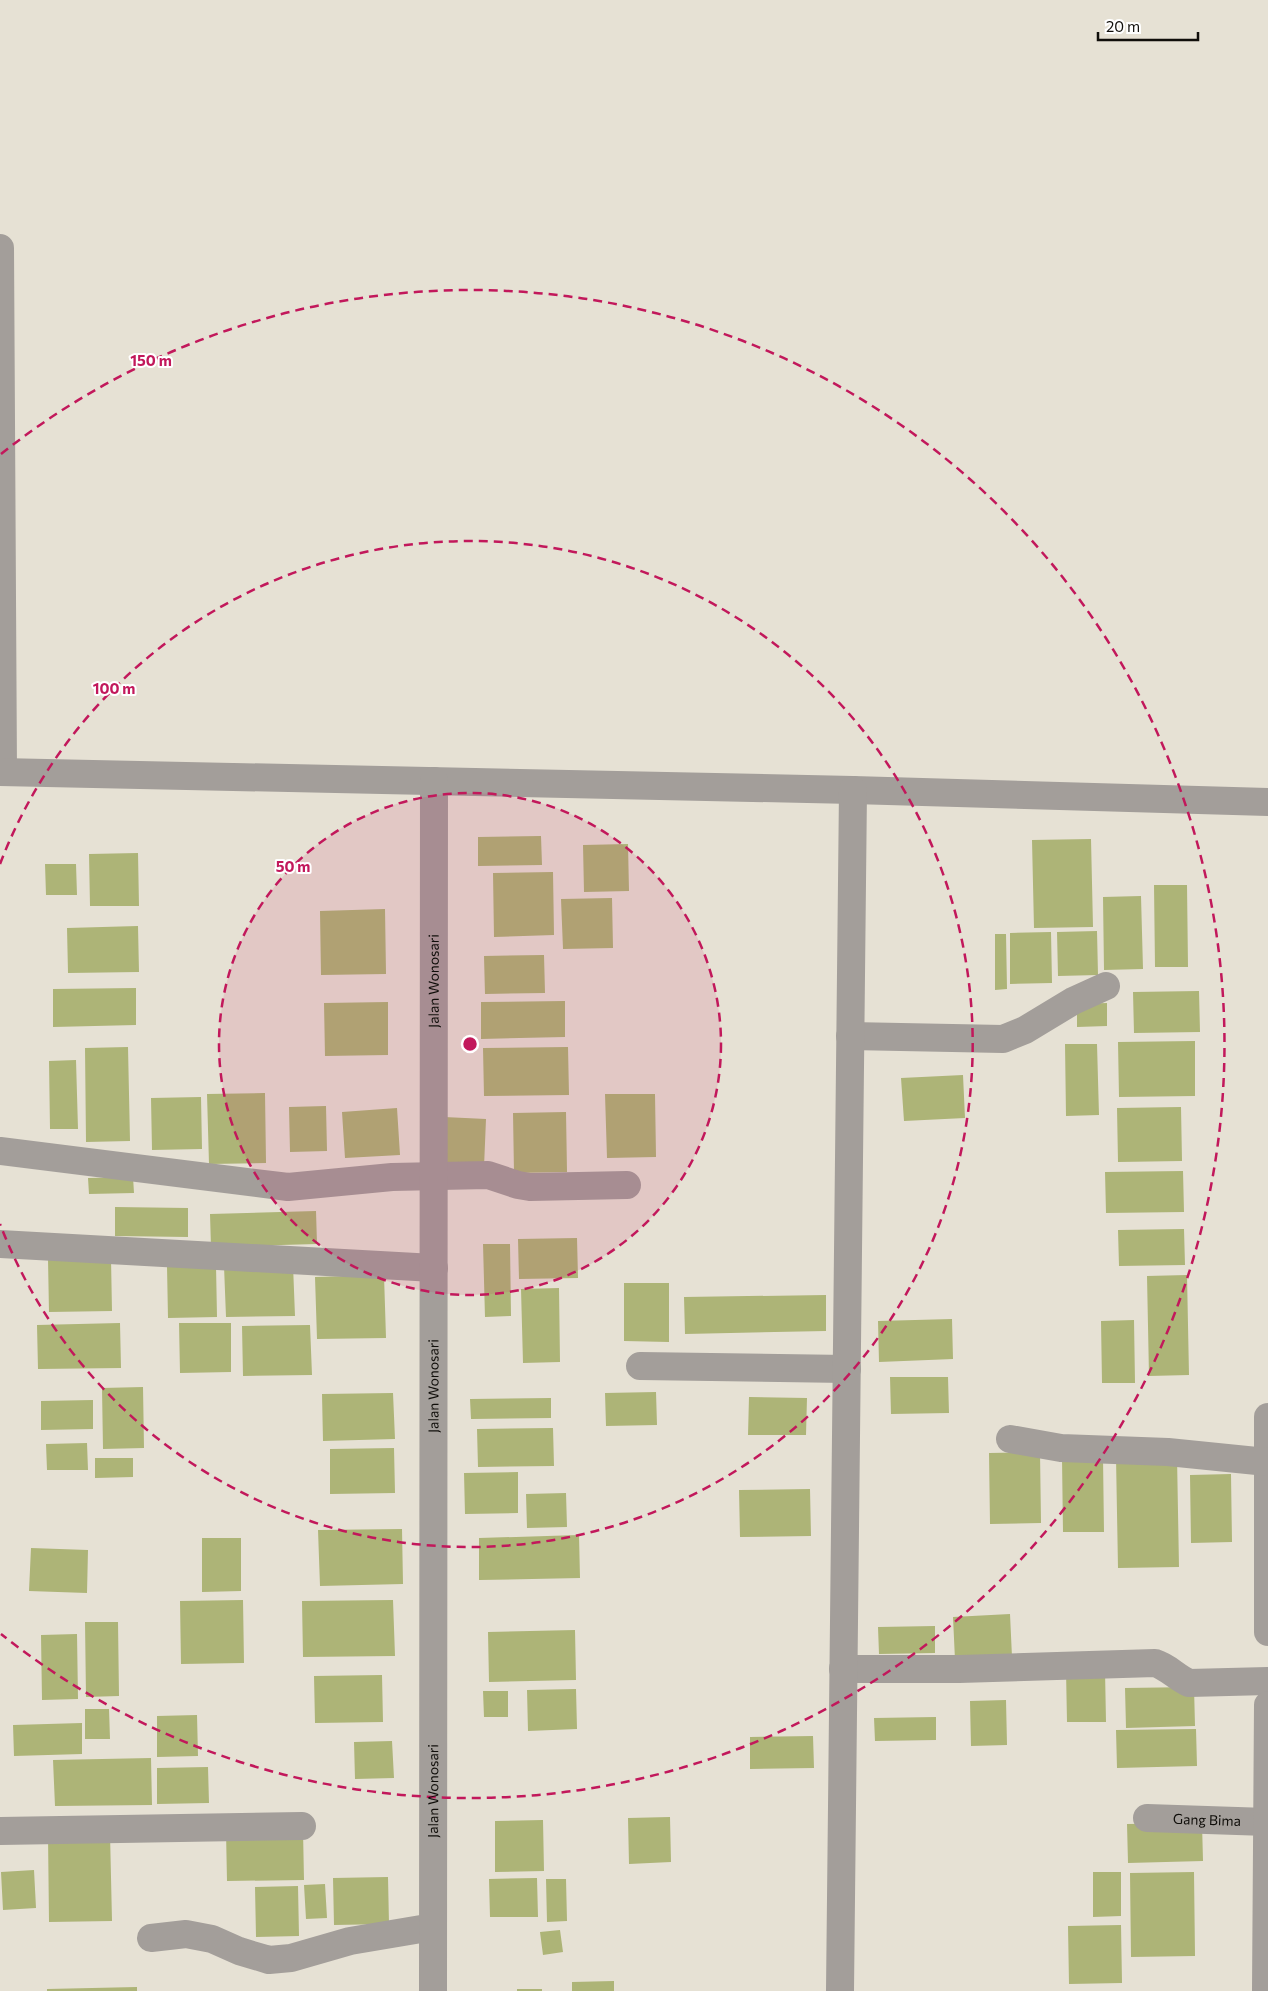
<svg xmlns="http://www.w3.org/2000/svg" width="1268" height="1991" font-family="Commissioner,sans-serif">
  <rect width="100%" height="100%" fill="#e6e1d4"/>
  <path fill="#adb477" d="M541 836 542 865 478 866V837Z
    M1091 839 1093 927 1034 928 1032 840Z
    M628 844 629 891 584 892 583 845Z
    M138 853 139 906H90L89 854Z
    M45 864H76L77 895H46Z
    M553 872 554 935 494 937 493 873Z
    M1154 885H1187L1188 967H1155Z
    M1141 896 1143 969 1104 970 1103 897Z
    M612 898 613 948 563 949 561 899Z
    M385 909 386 974 321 975 320 911Z
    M138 926 139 972 68 973 67 928Z
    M1097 931 1098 975 1058 976 1057 932Z
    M1051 932 1052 983 1010 984V933Z
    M995 934H1006L1007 989 995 990Z
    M544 955 545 993 485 994 484 956Z
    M136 988V1025L53 1027V989Z
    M1199 991 1200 1032 1134 1033 1133 992Z
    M565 1001V1037L481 1039V1002Z
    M388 1002V1055L325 1056 324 1003Z
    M1107 1003V1026L1077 1027V1004Z
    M1195 1041V1096L1119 1097 1118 1042Z
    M1065 1044H1097L1099 1115 1066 1116Z
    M128 1047 130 1141 86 1142 85 1048Z
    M568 1047 569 1095 484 1096 483 1048Z
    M76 1060 78 1129H50L49 1061Z
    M963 1075 965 1118 904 1121 901 1078Z
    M265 1093 266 1163 209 1164 207 1094Z
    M605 1094H655L656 1157 607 1158Z
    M201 1097 202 1149 152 1150 151 1098Z
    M326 1106 327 1151 290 1152 289 1107Z
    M1181 1107 1182 1161 1118 1162 1117 1108Z
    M397 1108 400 1155 345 1158 342 1112Z
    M566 1112 567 1172 514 1173 513 1113Z
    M444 1117 486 1119 484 1167 442 1165Z
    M1183 1171 1184 1212 1106 1213 1105 1172Z
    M133 1177 134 1193 89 1194 88 1178Z
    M115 1207 188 1208V1237L115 1236Z
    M316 1211 317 1244 211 1247 210 1214Z
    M1184 1229 1185 1265 1119 1266 1118 1230Z
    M577 1238 578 1278 519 1279 518 1239Z
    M483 1244H510L511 1316 485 1317Z
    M111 1258 112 1311 49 1312 48 1259Z
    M216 1265 217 1317 168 1318 167 1266Z
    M293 1265 295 1316 226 1317 224 1266Z
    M384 1275 386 1338 317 1339 315 1277Z
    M1187 1275 1189 1375 1149 1376 1147 1276Z
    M624 1283H669V1342L624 1341Z
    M559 1288 560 1362 523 1363 521 1289Z
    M826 1295V1331L685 1334 684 1297Z
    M952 1319 953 1359 879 1362 878 1321Z
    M1134 1320 1135 1383H1102L1101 1321Z
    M120 1323 121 1368 38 1369 37 1325Z
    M179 1323H231V1372L180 1373Z
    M310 1325 312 1375 243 1376 242 1326Z
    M890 1377H948L949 1413 891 1414Z
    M143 1387 144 1448 103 1449 102 1388Z
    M656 1392 657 1425 606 1426 605 1393Z
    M393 1393 395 1439 323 1441 322 1394Z
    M749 1397 807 1398 806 1435H748Z
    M551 1398V1418L471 1419 470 1399Z
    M93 1400V1429L41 1430V1401Z
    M553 1428 554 1466 478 1467 477 1429Z
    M87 1443 88 1470H47L46 1444Z
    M394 1448 395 1493 330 1494V1449Z
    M1040 1452 1041 1523 990 1524 989 1453Z
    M1177 1456 1179 1567 1118 1568 1116 1457Z
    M1103 1457 1104 1532H1063L1062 1458Z
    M95 1458H133V1477L95 1478Z
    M518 1472V1513L465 1514 464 1473Z
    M1231 1474 1232 1542 1191 1543 1190 1475Z
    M810 1489 811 1536 740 1537 739 1490Z
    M566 1493 567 1527 527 1528 526 1494Z
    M402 1529 403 1584 320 1586 318 1530Z
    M579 1535 580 1578 479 1580V1538Z
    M202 1538H241V1591L202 1592Z
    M31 1548 88 1550 87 1593 29 1591Z
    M243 1600 244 1663 181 1664 180 1601Z
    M393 1600 395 1656 303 1657 302 1601Z
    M1010 1614 1012 1657 955 1660 953 1617Z
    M85 1622H118L119 1696 86 1697Z
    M935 1626V1653L879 1654 878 1627Z
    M575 1630 576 1680 489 1682 488 1632Z
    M77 1634 78 1699 42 1700 41 1635Z
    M1066 1670H1105L1106 1722H1067Z
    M382 1675 383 1722 315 1723 314 1676Z
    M1194 1687 1195 1726 1126 1728 1125 1688Z
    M576 1689 577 1729 528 1731 527 1690Z
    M483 1691H508V1717H484Z
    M1006 1700 1007 1745 971 1746 970 1701Z
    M85 1709H109L110 1739H85Z
    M197 1715 198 1756 157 1757V1716Z
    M936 1717V1740L875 1741 874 1718Z
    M82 1723V1754L14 1756 13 1725Z
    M1196 1729 1197 1766 1117 1768 1116 1730Z
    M813 1736 814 1768 750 1769V1737Z
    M392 1741 394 1778 355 1779 354 1742Z
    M151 1758 152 1805 55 1806 53 1760Z
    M208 1767 209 1803 157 1804V1768Z
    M670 1817 671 1862 629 1864 628 1818Z
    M543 1820 544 1871 495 1872V1821Z
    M1202 1823 1203 1861 1128 1863 1127 1824Z
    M303 1830 304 1880 227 1881 226 1831Z
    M110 1833 112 1921 49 1922 48 1835Z
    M34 1870 36 1908 3 1910 1 1872Z
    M1093 1872H1121V1916L1093 1917Z
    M1194 1872 1195 1956 1131 1957 1130 1873Z
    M388 1877 389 1924 334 1925 333 1878Z
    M537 1878 538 1917H490L489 1879Z
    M546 1879H566L567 1921 547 1922Z
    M325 1884 327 1918 306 1919 304 1885Z
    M298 1886 299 1936 256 1937 255 1887Z
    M1121 1925 1122 1983 1069 1984 1068 1926Z
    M560 1930 563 1952 543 1955 540 1932Z
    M614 1981V1991H572V1982Z
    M137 1987V1991H47V1989Z
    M517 1989H542V1991H517Z"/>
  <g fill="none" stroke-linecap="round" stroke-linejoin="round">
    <g stroke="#a39e9a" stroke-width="28">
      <path d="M0 248 3 772"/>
      <path d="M0 772 853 790 1268 802"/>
      <path d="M850 1036 1003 1039 1025 1030 1073 1001 1106 986"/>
      <path d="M0 1151 288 1187 392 1177 488 1175 518 1185 530 1187 627 1185"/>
      <path d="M0 1244 434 1268"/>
      <path d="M640 1366 847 1369"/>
      <path d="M1268 1417V1632"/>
      <path d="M1010 1439 1061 1448 1168 1452 1267 1462"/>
      <path d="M843 1669H959L1155 1663C1168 1667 1176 1677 1189 1683L1268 1681"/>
      <path id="s1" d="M1147 1818 1267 1822"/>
      <path d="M0 1831 302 1826"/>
      <path d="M151 1938 186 1934 212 1939 239 1951 269 1960 291 1958 350 1941 433 1927"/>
      <path id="s2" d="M433 1991 434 781"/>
      <path d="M840 1991 853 790"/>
      <path d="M1266 1991 1268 1705"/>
    </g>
  </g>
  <circle cx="470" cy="1044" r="251" fill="#c2185b" fill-opacity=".12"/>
  <g fill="none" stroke="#c2185b" stroke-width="2.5" stroke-dasharray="9 6">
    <circle cx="470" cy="1044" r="251"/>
    <path d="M0 864A503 503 0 1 1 0 1224"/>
    <path d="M1 454A754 754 0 1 1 1 1634"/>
  </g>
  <g text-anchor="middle" stroke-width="4" stroke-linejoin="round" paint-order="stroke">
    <g font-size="14" fill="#100e0a" stroke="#fff">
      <text dy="5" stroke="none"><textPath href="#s2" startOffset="1010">Jalan Wonosari</textPath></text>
      <text dy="5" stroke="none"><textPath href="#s2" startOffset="605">Jalan Wonosari</textPath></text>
      <text dy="5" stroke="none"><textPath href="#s2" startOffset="200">Jalan Wonosari</textPath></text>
      <text dy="5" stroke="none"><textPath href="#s1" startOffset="60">Gang Bima</textPath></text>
    </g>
  </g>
  <circle cx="470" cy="1044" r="8" fill="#c2185b" stroke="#fff" stroke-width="2.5"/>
  <g font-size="15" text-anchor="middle" font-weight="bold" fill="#c2185b" stroke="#fff" stroke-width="4" stroke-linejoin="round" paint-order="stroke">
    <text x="151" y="366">150 m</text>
    <text x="114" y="694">100 m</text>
    <text x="293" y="872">50 m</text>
  </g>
  <path d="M1098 32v8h100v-8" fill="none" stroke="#100e0a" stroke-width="2.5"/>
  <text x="1106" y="32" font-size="15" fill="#100e0a" stroke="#ffffff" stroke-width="4" paint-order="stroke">20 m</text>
</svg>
